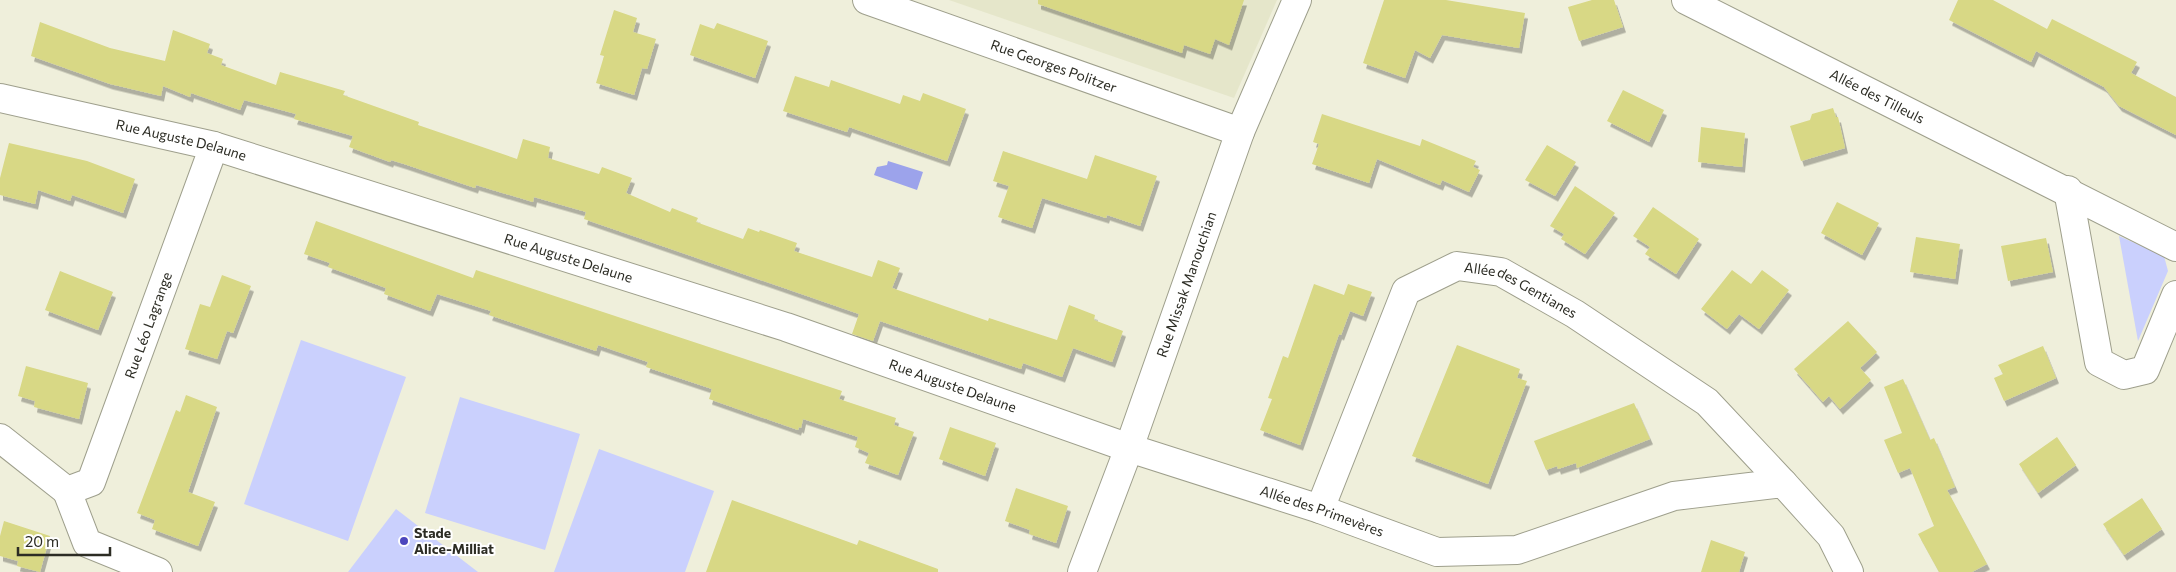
<svg xmlns="http://www.w3.org/2000/svg" width="2176" height="572" font-family="Commissioner,sans-serif">
  <defs>
    <filter id="shadow"><feDropShadow dx="3" dy="5.5" stdDeviation="0" flood-color="#0004"/></filter>
  </defs>
  <rect width="100%" height="100%" fill="#efefdb"/>
  <path fill="#e5e6ca" d="M949 0H1277L1234 98Z"/>
  <path fill="#cad0fd" d="M2119 236 2164 256 2168 271 2138 341Z
    M301 340 406 377 348 541 244 504Z
    M460 397 580 434 545 550 425 513Z
    M599 449 714 491 685 572H554Z
    M396 509 478 572H348Z"/>
  <path fill="#9ca3eb" d="M888 161 923 172 917 190 874 175 877 167 887 165Z"/>
  <path fill="#d8d885" filter="url(#shadow)" d="M1038 0H1244L1229 45 1215 39 1210 54 1184 45 1182 53 1038 4Z
    M1384 0H1446L1525 13 1519 48 1442 35 1430 58 1415 50 1405 78 1363 63Z
    M1592 0H1614L1623 27 1579 41 1568 7Z
    M1958 0H1993L2047 29 2052 19 2137 62 2131 73 2176 97V135L2119 106 2104 87 2036 51 2031 62 1949 20Z
    M614 10 637 18 633 32 656 39 647 69 642 68 634 95 596 83 604 56 600 55Z
    M40 22 110 48 165 61 173 30 210 44 207 53 223 59 221 65 276 85 280 72 345 91 343 95 419 122 418 125 517 159 523 139 550 147 548 158 599 174 602 167 632 178 626 193 670 212 672 208 698 218 696 222 743 239 748 228 759 232 760 230 797 243 794 251 872 277 878 260 900 268 892 288 988 321 989 318 1057 340 1069 305 1095 315 1094 320 1123 331 1112 362 1073 348 1062 377 1023 363 1021 369 880 321 873 341 852 334 859 314 584 219 586 212 534 197 533 202 476 185 475 188 404 164 391 160 390 162 349 147 353 136 294 119 296 114 244 100 240 110 191 93 190 97 163 86 161 96 110 84 31 56Z
    M717 23 768 41 755 78 690 55 700 24 714 29Z
    M795 76 829 87 831 80 900 104 903 95 920 101 923 93 966 109 947 161 849 127 847 132 783 111Z
    M1623 90 1664 110 1649 142 1607 121Z
    M1833 108 1836 117H1838L1845 148 1801 161 1790 126 1810 120 1812 114Z
    M1322 114 1420 146 1422 139 1476 161 1473 167 1480 170 1469 192 1442 180 1440 185 1377 159 1369 183 1312 164 1319 144 1313 142Z
    M1701 127 1745 133 1742 167 1698 162Z
    M9 143 87 161 135 179 123 213 72 195 70 201 38 190 35 204 0 195V178Z
    M1547 145 1576 162 1555 196 1525 180Z
    M1003 151 1087 179 1095 155 1157 176 1140 226 1107 215 1106 218 1042 198 1032 228 998 217 1009 186 993 181Z
    M1575 186 1615 213 1585 254 1561 239 1564 234 1550 226Z
    M1837 202 1879 223 1862 255 1821 233Z
    M1653 207 1699 239 1676 274 1645 254 1650 247 1633 236Z
    M316 221 473 278 476 270 842 391 839 399 896 418 894 425 914 432 898 475 865 463 869 453 855 447 858 437 803 419 801 428 799 427 798 430 709 399 712 389 646 367 648 362 598 345 596 351 489 315 491 311 437 294 430 311 384 294 386 288 328 267 330 263 304 254Z
    M1916 237 1960 244 1955 279 1910 272Z
    M2046 238 2053 272 2008 281 2001 246Z
    M1732 270 1751 284 1762 270 1789 290 1759 329 1739 314 1727 329 1701 309Z
    M60 271 113 292 98 330 45 310Z
    M222 275 251 286 233 333 227 331 217 359 185 349 200 304 210 307Z
    M1314 284 1344 295 1348 284 1372 292 1363 316 1350 311 1341 335 1339 334 1300 445 1260 430 1272 399 1268 398 1283 356 1288 358Z
    M1848 321 1877 352 1860 368 1871 380 1840 409 1829 396 1823 402 1794 369Z
    M1457 345 1520 369 1517 378 1527 381 1488 484 1412 456Z
    M2043 346 2056 378 2004 401 1994 378 2003 374 1998 365Z
    M26 366 88 383 79 419 34 407 35 401 18 396Z
    M1903 379 1930 440 1934 438 1955 487 1947 490 1987 564 1972 572H1939L1918 534 1934 526 1910 468 1898 473 1884 440 1902 433 1884 387Z
    M186 395 217 407 188 492 215 502 198 546 152 529 155 520 137 513 176 410 180 412Z
    M1634 403 1650 439 1577 468 1576 463 1558 469 1557 466 1546 470 1534 441Z
    M950 427 996 443 985 476 939 459Z
    M2057 437 2076 465 2038 493 2019 464Z
    M1016 488 1068 506 1056 543 1029 534 1030 530 1005 521Z
    M2142 498 2162 529 2124 555 2103 524Z
    M732 500 857 545 859 540 938 569V572H706Z
    M4 521 50 536 40 572 17 566 18 561 0 556V536Z
    M1711 540 1745 552 1739 572H1701Z"/>
  <g fill="none" stroke-linecap="round" stroke-linejoin="round">
    <g stroke="#9e9f8c" stroke-width="30">
      <g id="street">
        <path id="s1" d="M867 0 1240 132"/>
        <path id="s2" d="M1686 0 2176 247"/>
        <path id="s3" d="M0 98 214 146 786 327 1129 448 1320 509 1437 552 1517 550 1674 496 1783 483 1831 536 1849 572"/>
        <path d="M2068 190 2099 362 2124 375 2145 370 2176 295"/>
        <path id="s4" d="M0 438 67 491 91 482 214 146"/>
        <path d="M67 491 87 543 158 572"/>
        <path id="s5" d="M1320 509 1406 291 1457 266 1501 272 1575 314 1707 402 1783 483"/>
      </g>
    </g>
    <g stroke="#9e9f8c" stroke-width="30">
      <g id="secondary">
        <path id="s6" d="M1082 572 1129 448 1240 132 1297 0"/>
      </g>
    </g>
    <use href="#street" stroke="#fff" stroke-width="28"/>
    <use href="#secondary" stroke="#fff" stroke-width="28"/>
  </g>
  <circle fill="#4c46bd" stroke="#fff" stroke-width="2" cx="404" cy="541" r="5"/>
  <g text-anchor="middle" stroke-width="4" stroke-linejoin="round" paint-order="stroke">
    <g font-size="14" fill="#2c2c24" stroke="#fff">
      <text dy="5" stroke="none"><textPath href="#s1" startOffset="198">Rue Georges Politzer</textPath></text>
      <text dy="5" stroke="none"><textPath href="#s2" startOffset="214">Allée des Tilleuls</textPath></text>
      <text dy="5" stroke="none"><textPath href="#s3" startOffset="186">Rue Auguste Delaune</textPath></text>
      <text dy="5" stroke="none"><textPath href="#s3" startOffset="591">Rue Auguste Delaune</textPath></text>
      <text dy="5" stroke="none"><textPath href="#s6" startOffset="306">Rue Missak Manouchian</textPath></text>
      <text dy="5" stroke="none"><textPath href="#s5" startOffset="360">Allée des Gentianes</textPath></text>
      <text dy="5" stroke="none"><textPath href="#s4" startOffset="278">Rue Léo Lagrange</textPath></text>
      <text dy="5" stroke="none"><textPath href="#s3" startOffset="996">Rue Auguste Delaune</textPath></text>
      <text dy="5" stroke="none"><textPath href="#s3" startOffset="1386">Allée des Primevères</textPath></text>
    </g>
    <g font-size="14" font-weight="bold" fill="#2c2c24" stroke="#fff" text-anchor="start">
      <text x="414" y="538">Stade<tspan x="414" dy="16">Alice-Milliat</tspan></text>
    </g>
  </g>
  <path d="M18 547v8h92v-8" fill="none" stroke="#2c2c24" stroke-width="2.5"/>
  <text x="25" y="547" font-size="15" fill="#2c2c24" stroke="#ffffff" stroke-width="4" paint-order="stroke">20 m</text>
</svg>
